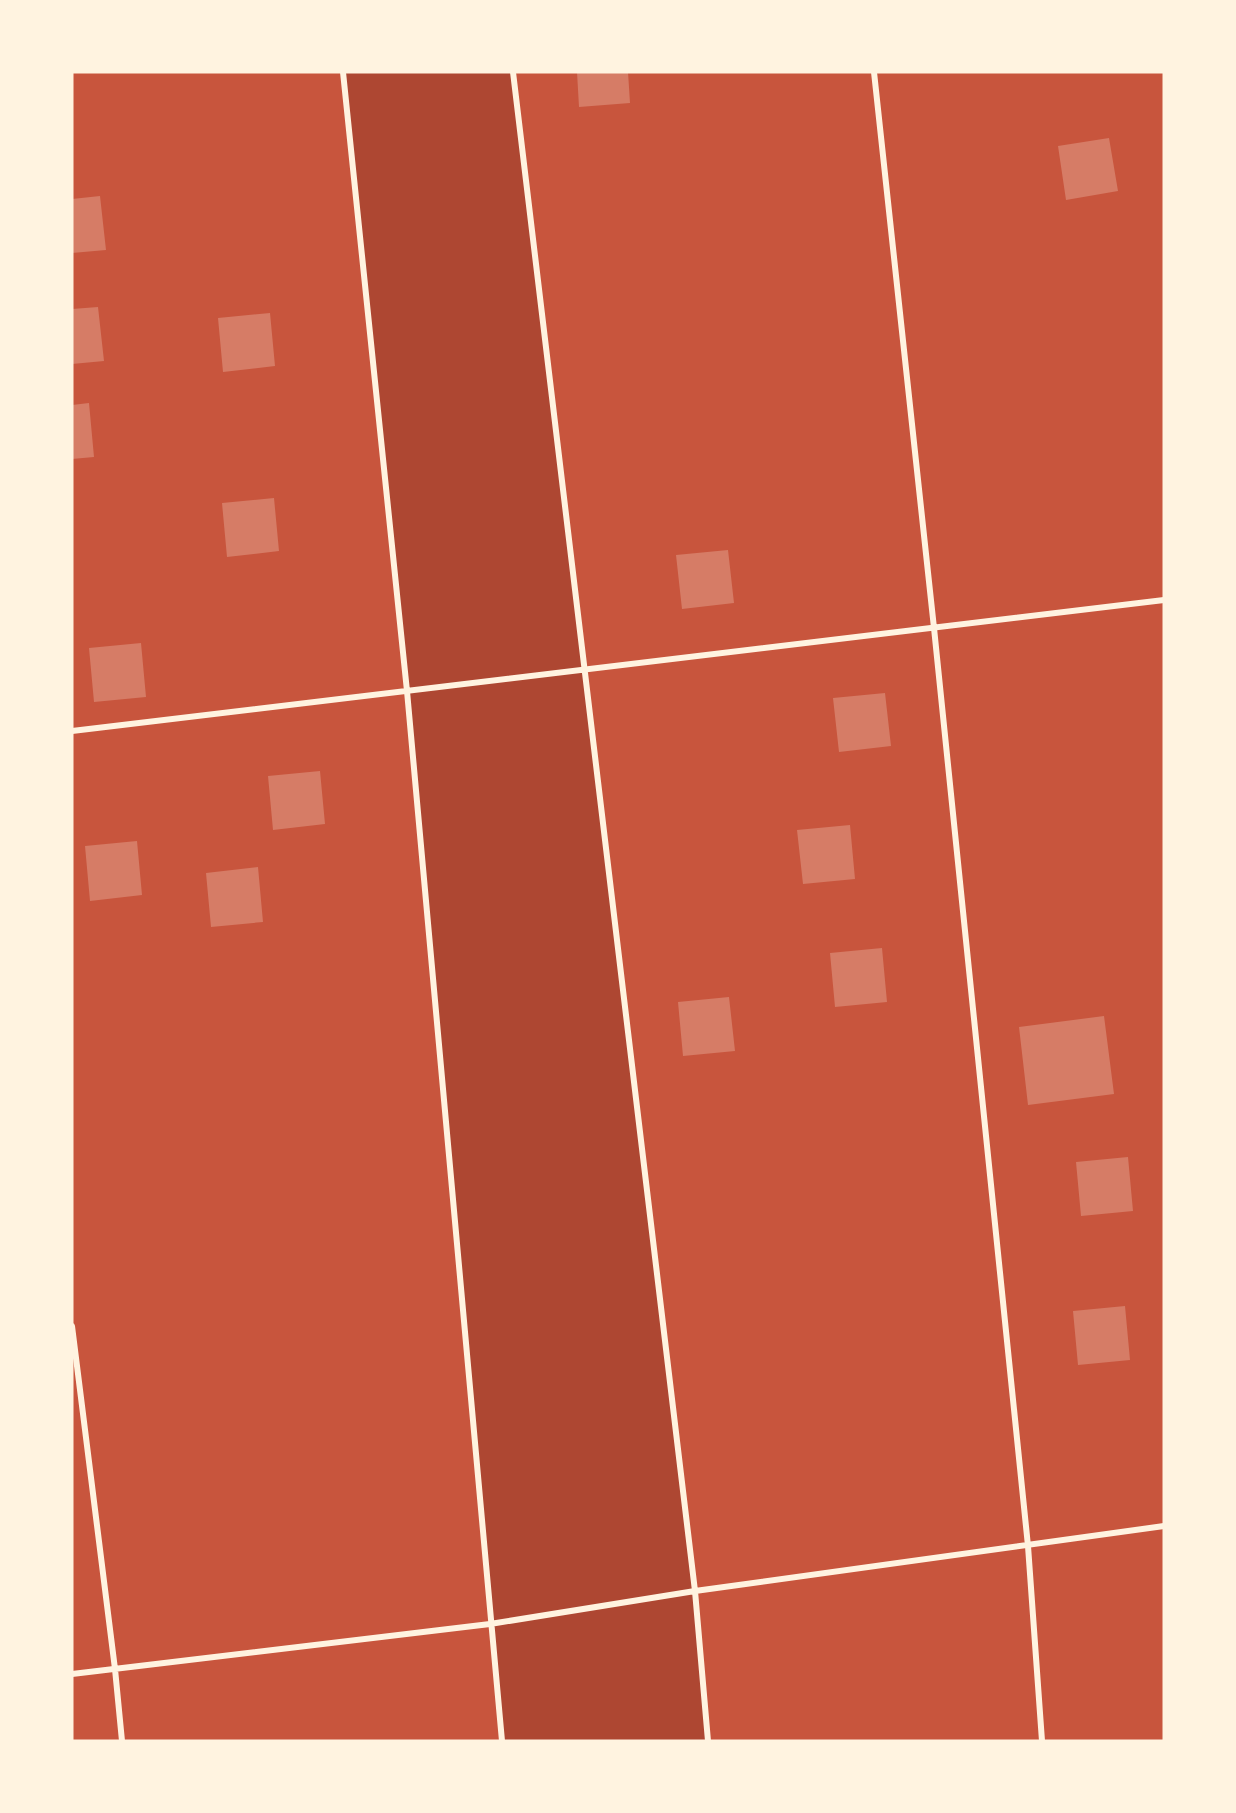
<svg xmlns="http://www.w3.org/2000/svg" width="1236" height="1813" font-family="'Noto Sans',sans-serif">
  <rect width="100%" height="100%" fill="#c8553d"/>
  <path fill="#ae4732" d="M343 72H513L710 1741H502L407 691Z"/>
  <path fill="#d67c66" d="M577 72H628L630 103 579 107Z
    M1109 138 1118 191 1066 200 1058 146Z
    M100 196 106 250 72 253V199Z
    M98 307 104 361 72 364V309Z
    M270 313 275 366 223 372 218 318Z
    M89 403 94 457 72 459V405Z
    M274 498 279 551 227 557 222 503Z
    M728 550 734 603 682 609 676 555Z
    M141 643 146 697 94 702 89 648Z
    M885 693 891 746 839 752 833 698Z
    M320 771 325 824 273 830 268 776Z
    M850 825 855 879 803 884 797 830Z
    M137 841 142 895 90 901 85 846Z
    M258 867 263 922 211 927 206 873Z
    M882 948 887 1002 835 1007 830 953Z
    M729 997 735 1051 683 1056 678 1002Z
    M1104 1016 1114 1094 1028 1105 1019 1027Z
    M1128 1157 1133 1211 1081 1216 1076 1162Z
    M1125 1306 1130 1360 1078 1365 1073 1311Z"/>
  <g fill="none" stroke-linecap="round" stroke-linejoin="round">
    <path stroke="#fff3e0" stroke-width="6" d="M343 72 407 691 502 1741
      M513 72 695 1591 708 1741
      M874 72 934 628 1028 1546 1042 1741
      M72 731 1164 600
      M72 1326 115 1669 122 1741
      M72 1674 490 1624 695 1591 1164 1526"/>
  </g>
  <rect width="1236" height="1813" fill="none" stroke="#fff3e0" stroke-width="147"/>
</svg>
